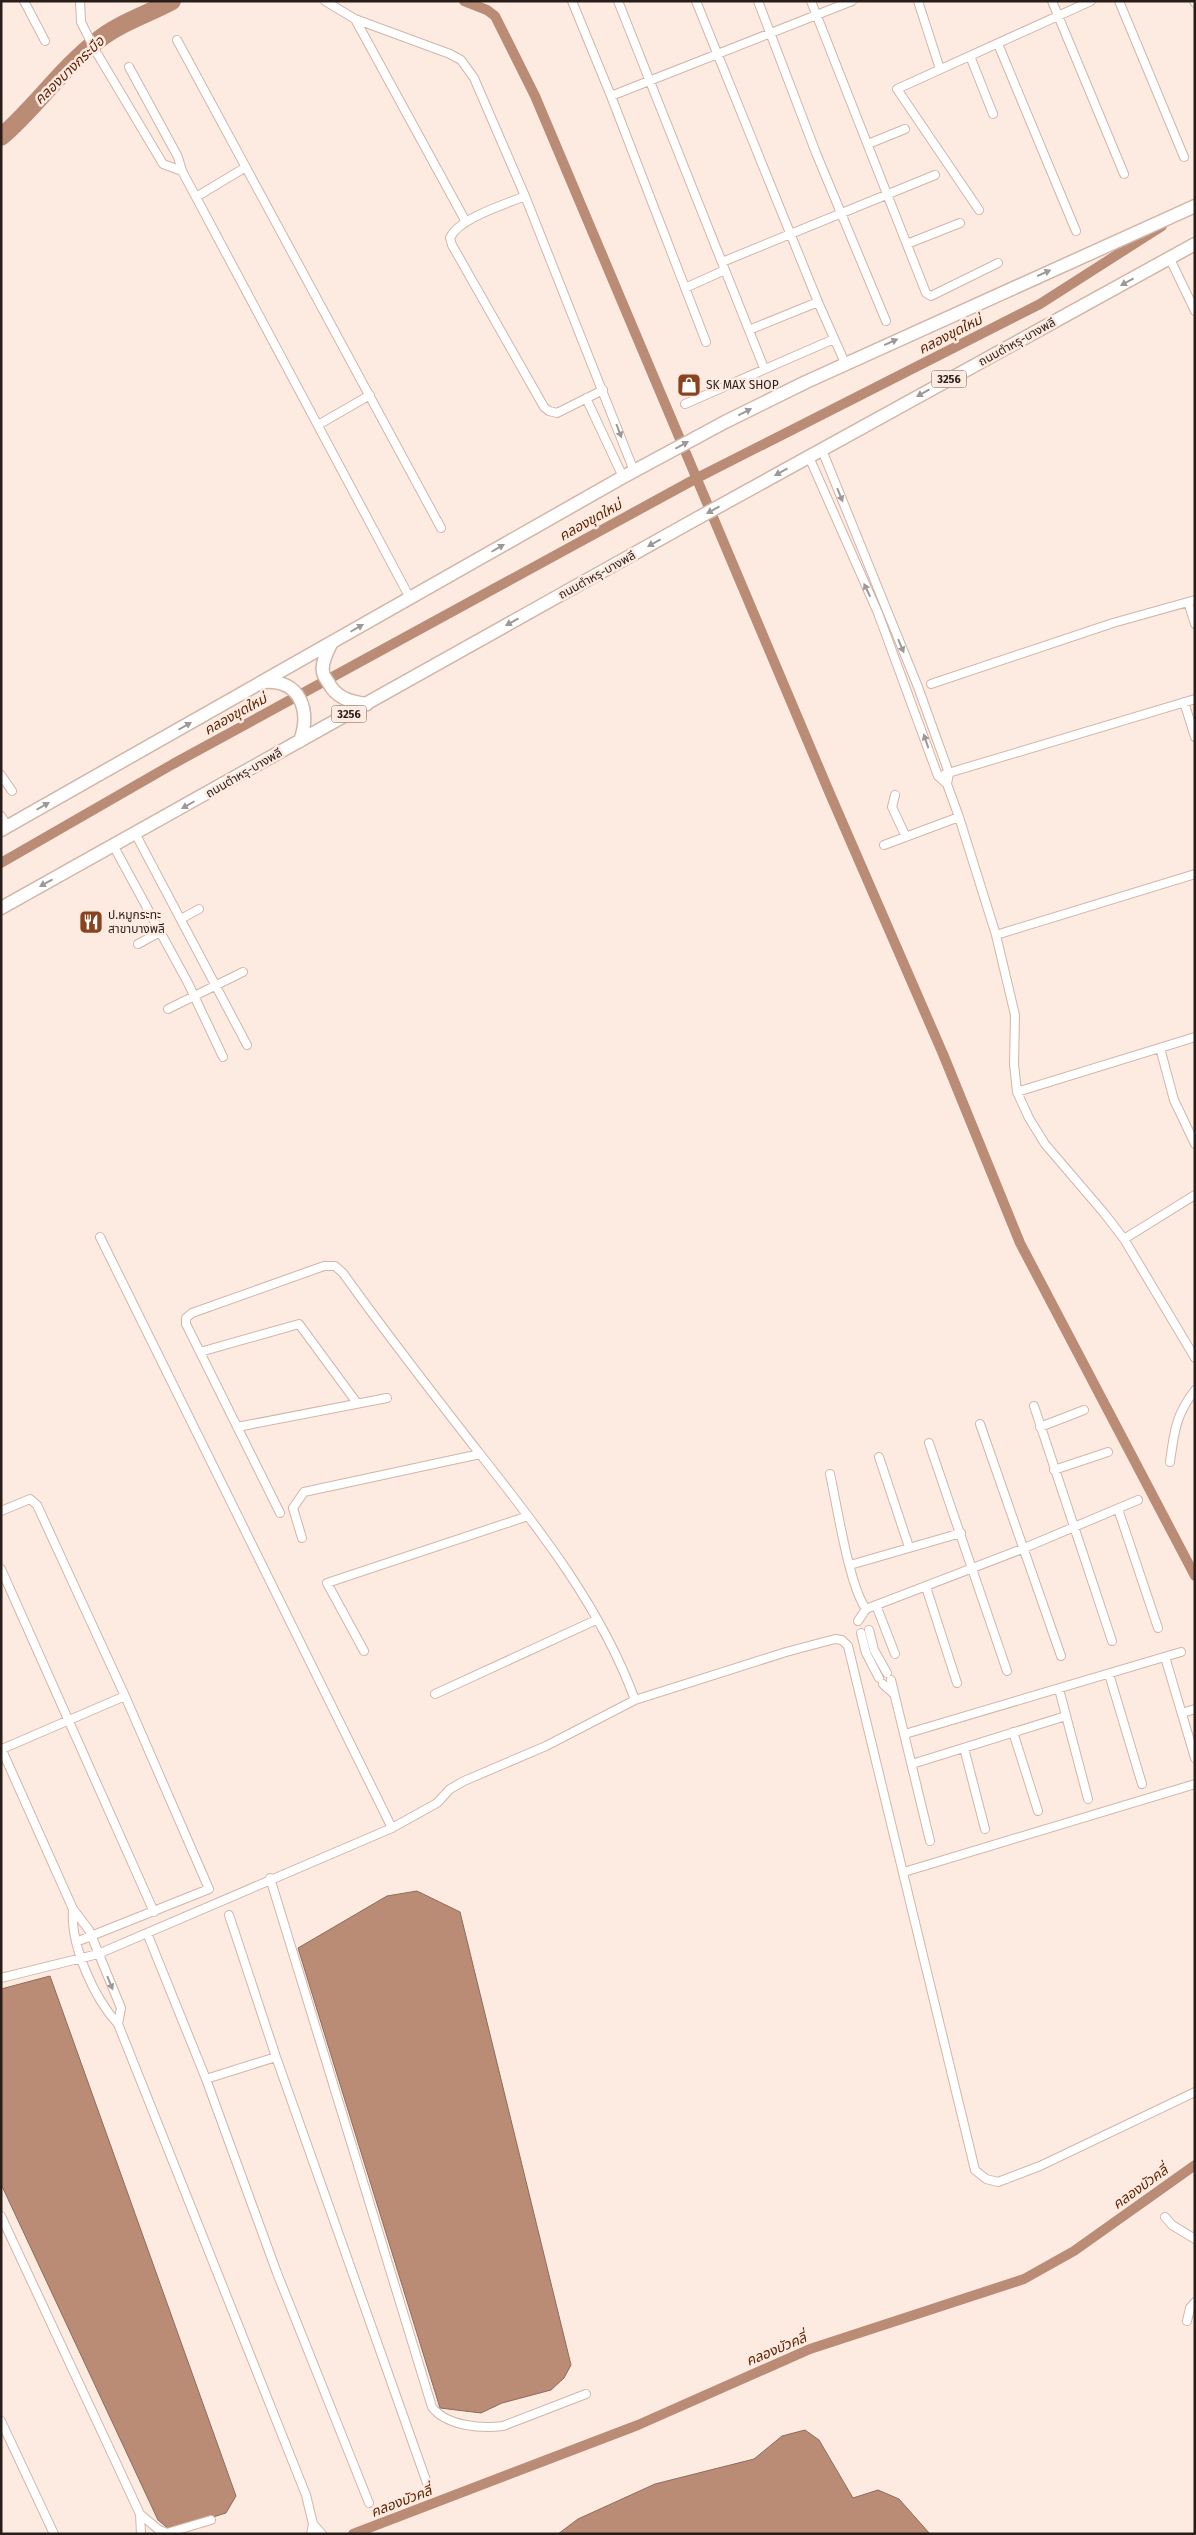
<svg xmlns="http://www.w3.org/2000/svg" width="1196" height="2535" font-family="'Fira Sans','Noto Sans Thai',sans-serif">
  <rect width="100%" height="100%" fill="#fdebe2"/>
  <path fill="#ba8c76" stroke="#8e6b5a" d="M417 1891 460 1912 571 2365 564 2378 551 2390 502 2403 481 2413 440 2408 298 1948 387 1896Z
    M50 1976 236 2496 226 2513 170 2530 158 2520 1 2184V1989Z
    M805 2430 819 2440 853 2498 878 2490 899 2499 930 2534H558L578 2519 655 2484 754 2459 782 2436Z"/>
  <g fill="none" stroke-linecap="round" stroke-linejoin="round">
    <path stroke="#ba8c76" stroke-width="10" d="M170 1V2
      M464 1 487 10 495 16 535 96 830 794 943 1054 1020 1243 1195 1576
      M1 863 173 764 697 478 1040 304 1162 226
      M353 2534 638 2425 810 2349 1024 2279 1074 2251 1195 2165"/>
    <path stroke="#ba8c76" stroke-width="18" d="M1 137C35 108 61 69 97 41 119 23 146 15 172 1"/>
    <g stroke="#d2b5a7" stroke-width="10">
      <path id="minor" d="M24 1 45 41
        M80 1 81 22 95 50 163 164 182 171 410 598
        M325 1 355 19 450 54 461 60 474 78 525 196 634 471
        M572 1 611 96 706 342
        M618 1 764 368
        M696 1 818 302 845 363
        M758 1 816 153 886 321
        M811 1 926 293 931 296 998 263
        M918 1 940 69
        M1052 1 1124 174
        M1119 1 1184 157
        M1194 1 1195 3
        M355 19 466 222
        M177 40 441 528
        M998 44 1076 231
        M970 56 993 114
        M129 67 178 157 182 171
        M611 96 852 1
        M868 144 905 129
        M525 196C504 205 459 218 450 238L452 245 544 407 549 411 557 413 603 390
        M196 197 246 167
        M979 210 897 89 1091 1
        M907 244 960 223
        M1170 259 1195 311
        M722 262 935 175
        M685 288 725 270
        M749 330 818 302
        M586 398 623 477
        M685 404 834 339
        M318 425 370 395
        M822 450 918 687 949 773 947 784
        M809 457 878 613 938 776 947 784 959 817 996 935 1015 1015 1014 1064 1017 1092 1029 1118 1045 1144 1104 1213 1124 1239 1195 1358
        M1188 602 1195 624
        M931 684 1113 623 1195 600
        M1184 702 1195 737
        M945 774 1195 699
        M1 775 12 791
        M895 795 892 807 906 837
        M1 816 8 827
        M135 833 247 1045
        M113 845 188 983 223 1057
        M884 845 959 817
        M181 919 199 909
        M996 935 1195 874
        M138 944 160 932
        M168 1009 243 972
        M1160 1048 1174 1100 1195 1144
        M1017 1092 1195 1037
        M100 1237 392 1828
        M1124 1239 1195 1195
        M200 1352 299 1324 357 1403
        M1034 1406 1112 1641
        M980 1424 1061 1656
        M237 1427 387 1398
        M1040 1427 1084 1410
        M929 1443 1007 1671
        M879 1457 909 1547
        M1170 1462C1174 1432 1176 1414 1195 1390
        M1054 1470 1108 1452
        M830 1474C837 1505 849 1586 866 1609
        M1118 1509 1158 1628
        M1 1511 30 1499 37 1505 125 1696 209 1889 76 1942
        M280 1513 186 1324V1318L192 1313 324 1266H335L343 1273C387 1335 434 1395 480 1454 540 1530 602 1609 635 1700
        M302 1538 293 1508 304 1492 480 1454
        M850 1565 961 1533
        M1 1569 154 1912
        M926 1587 957 1683
        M876 1605 895 1654
        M858 1621 866 1609 1022 1549 1138 1500
        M869 1630 874 1650 887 1673
        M861 1633 866 1653 879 1678
        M364 1651 327 1583 528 1516
        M1165 1657 1195 1758
        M1109 1674 1142 1784
        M891 1680 930 1841
        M883 1684 894 1694
        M1059 1689 1088 1799
        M435 1694 596 1620
        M1182 1713 1195 1709
        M1013 1732 1038 1811
        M905 1734 1181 1652
        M1 1748 73 1909 89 1930 121 2008 118 2024
        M964 1748 985 1829
        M2 1749 125 1696
        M912 1764 1066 1716
        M904 1872 1195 1784
        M270 1878 432 2407C446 2426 482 2429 503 2426L586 2394
        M73 1909C70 1945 94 1998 118 2024L306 2495 313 2524 311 2534
        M229 1915 276 2057 427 2483
        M147 1933 206 2079 277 2273 369 2503
        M1 1978 98 1954 392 1828 437 1803 450 1789 464 1781 546 1746 635 1700 786 1652 835 1639 842 1640 848 1646 975 2170 986 2179 998 2182 1040 2166 1195 2092
        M206 2079 276 2057
        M1 2216 140 2514 141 2534
        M1165 2217 1172 2225 1195 2239
        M1187 2321 1190 2308 1195 2302
        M1 2421 54 2534
        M140 2514 159 2530 167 2533 211 2520
        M313 2524 322 2534"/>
    </g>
    <g stroke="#d2b5a7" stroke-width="15">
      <path id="primary" d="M332 642C328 650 321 662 323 672 323 675 326 679 328 682 336 698 350 702 367 704
        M264 682C301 679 311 712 300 741
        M1 830 623 477 725 422 806 382 1195 206
        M1 908 696 519 1195 244"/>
    </g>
    <use href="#minor" stroke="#fff" stroke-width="8"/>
    <use href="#primary" stroke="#fff" stroke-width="12"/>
  </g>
  <defs><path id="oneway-solid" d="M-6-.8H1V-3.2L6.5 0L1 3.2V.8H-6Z" transform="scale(1.25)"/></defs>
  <g fill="#9e9998">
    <use href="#oneway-solid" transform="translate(1044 273) rotate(-24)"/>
    <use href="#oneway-solid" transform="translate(1127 282) rotate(151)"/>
    <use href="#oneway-solid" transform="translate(891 342) rotate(-24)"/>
    <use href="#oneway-solid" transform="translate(923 393) rotate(151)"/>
    <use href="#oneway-solid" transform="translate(745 412) rotate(-27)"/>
    <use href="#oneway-solid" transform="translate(619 431) rotate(69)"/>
    <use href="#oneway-solid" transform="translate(682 445) rotate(-29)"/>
    <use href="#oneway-solid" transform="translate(781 472) rotate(151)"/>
    <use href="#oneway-solid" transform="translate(840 495) rotate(68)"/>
    <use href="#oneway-solid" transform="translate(713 510) rotate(151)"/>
    <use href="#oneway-solid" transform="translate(654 543) rotate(151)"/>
    <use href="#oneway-solid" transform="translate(498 548) rotate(-30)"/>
    <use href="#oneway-solid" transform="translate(867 590) rotate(-115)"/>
    <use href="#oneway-solid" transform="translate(512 622) rotate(151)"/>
    <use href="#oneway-solid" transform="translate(357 628) rotate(-30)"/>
    <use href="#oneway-solid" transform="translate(901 646) rotate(67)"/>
    <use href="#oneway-solid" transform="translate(185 726) rotate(-30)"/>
    <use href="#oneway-solid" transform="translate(926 741) rotate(-109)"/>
    <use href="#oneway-solid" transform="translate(188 805) rotate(150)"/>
    <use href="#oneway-solid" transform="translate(43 806) rotate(-30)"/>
    <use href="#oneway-solid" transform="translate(46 883) rotate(151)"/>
    <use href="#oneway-solid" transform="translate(110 1983) rotate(68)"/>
  </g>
  <defs>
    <g id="shop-square" transform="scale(1.25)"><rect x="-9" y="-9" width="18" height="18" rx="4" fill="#89431e" stroke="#fdebe2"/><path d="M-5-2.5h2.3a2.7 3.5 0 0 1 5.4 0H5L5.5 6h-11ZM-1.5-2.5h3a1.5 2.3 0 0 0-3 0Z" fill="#fff"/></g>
    <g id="restaurant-square" transform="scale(1.25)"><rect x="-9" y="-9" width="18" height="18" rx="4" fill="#89431e" stroke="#fdebe2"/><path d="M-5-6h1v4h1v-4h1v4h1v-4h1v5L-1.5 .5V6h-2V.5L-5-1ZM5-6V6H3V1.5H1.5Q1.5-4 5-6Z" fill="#fff"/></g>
  </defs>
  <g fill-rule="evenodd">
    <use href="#shop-square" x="689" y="385"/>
    <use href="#restaurant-square" x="91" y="922"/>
  </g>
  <g text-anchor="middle" stroke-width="5" stroke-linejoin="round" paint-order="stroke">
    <g fill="#fdebe2" stroke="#685b55" stroke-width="1">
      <rect x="931.5" y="370.5" width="35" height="17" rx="4"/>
      <rect x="331.5" y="705.5" width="35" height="17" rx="4"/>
    </g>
    <g font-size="11" font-weight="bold" fill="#281d19">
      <text x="949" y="383">3256</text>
      <text x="349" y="718">3256</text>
    </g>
    <g font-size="12" fill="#281d19" stroke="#fdebe2">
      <text transform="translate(1017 342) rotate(-29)" y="4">ถนนตำหรุ-บางพลี</text>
      <text transform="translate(597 575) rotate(-29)" y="4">ถนนตำหรุ-บางพลี</text>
      <text transform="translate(244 773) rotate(-30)" y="4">ถนนตำหรุ-บางพลี</text>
    </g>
    <g font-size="12" fill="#281d19" stroke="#fdebe2" text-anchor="start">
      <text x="706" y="389">SK MAX SHOP</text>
      <text x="108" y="919">ป.หมูกระทะ<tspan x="108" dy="14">สาขาบางพลี</tspan></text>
    </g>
    <g font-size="14" font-style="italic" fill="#5e2301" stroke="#fdebe2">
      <text transform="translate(69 70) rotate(-44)" y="5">คลองบางกระบือ</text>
      <text transform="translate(950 334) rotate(-27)" y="5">คลองขุดใหม่</text>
      <text transform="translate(590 520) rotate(-29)" y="5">คลองขุดใหม่</text>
      <text transform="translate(235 714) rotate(-29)" y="5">คลองขุดใหม่</text>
      <text transform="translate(1140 2187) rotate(-36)" y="5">คลองบัวคลี่</text>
      <text transform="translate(776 2349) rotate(-23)" y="5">คลองบัวคลี่</text>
      <text transform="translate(401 2501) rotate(-21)" y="5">คลองบัวคลี่</text>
    </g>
  </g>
  <rect width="1196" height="2535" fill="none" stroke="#281d19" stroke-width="5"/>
</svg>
